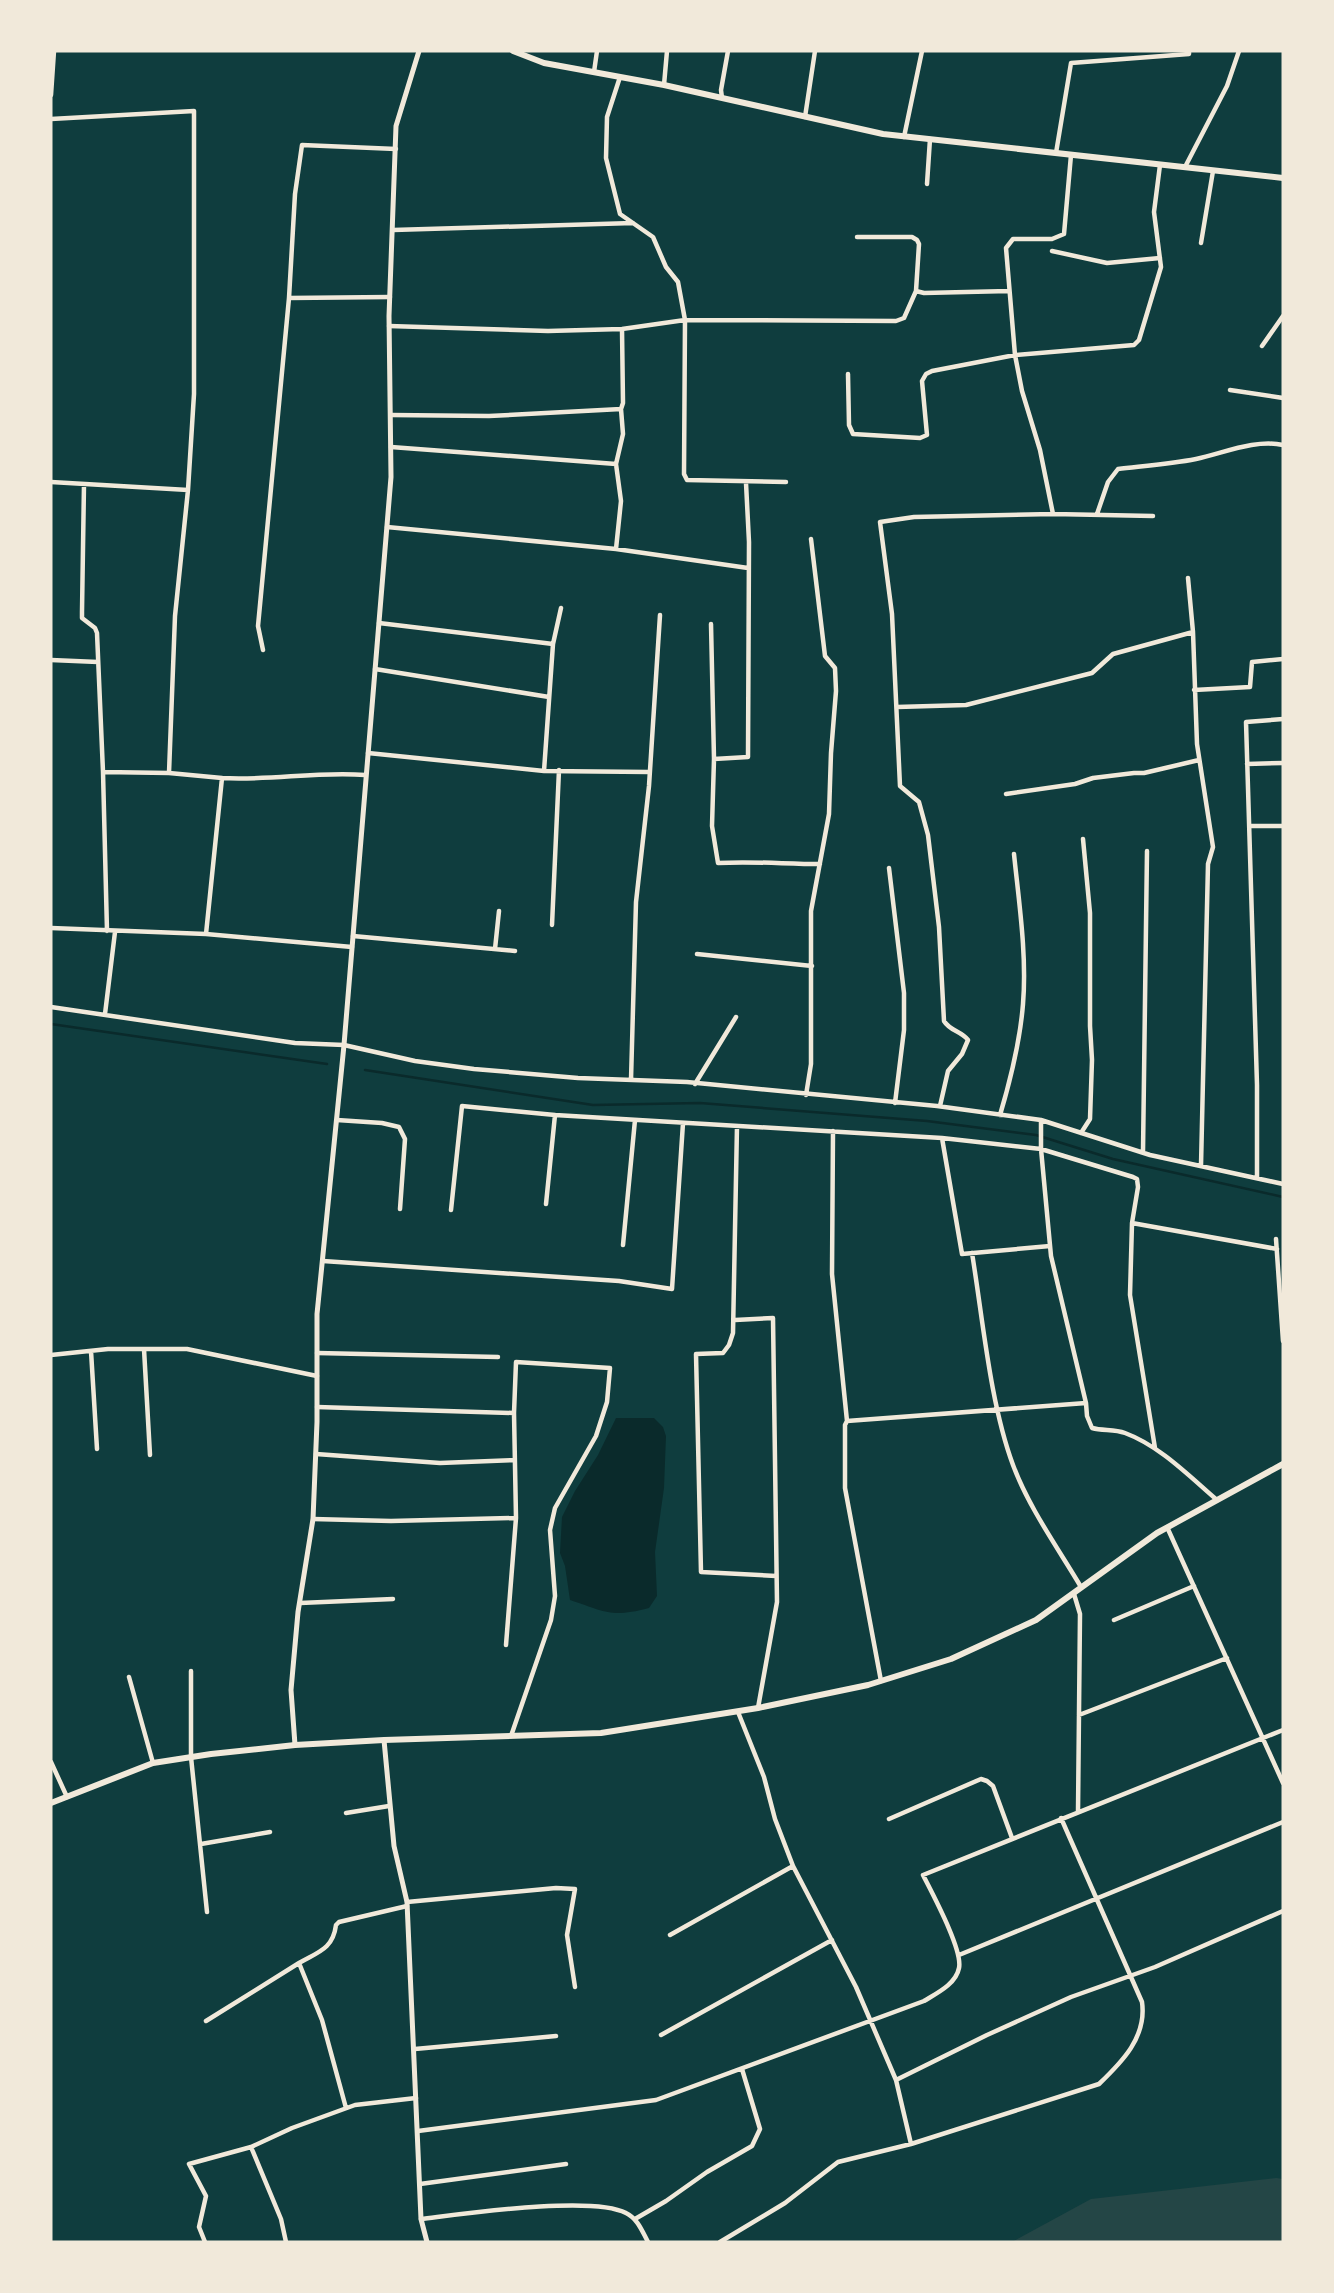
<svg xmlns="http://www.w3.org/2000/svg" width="1334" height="2293" font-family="'Playfair Display',serif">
  <rect width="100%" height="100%" fill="#0f3d3e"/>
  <path fill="#244646" d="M1276 2178 1283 2179V2242H1012L1091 2199Z"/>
  <path fill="#0a2a2b" d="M616 1418H654L663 1427 666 1436 664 1488 655 1552 657 1596 649 1608C611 1618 606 1612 570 1600L565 1566 560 1553 562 1517 575 1491 598 1455Z"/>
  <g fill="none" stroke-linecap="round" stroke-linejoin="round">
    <path stroke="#0a2a2b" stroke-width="2.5" d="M51 1024 327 1064
      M365 1070 593 1105 700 1103 927 1121 1036 1135 1113 1159 1283 1197"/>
    <path stroke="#f1e9da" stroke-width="4.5" d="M594 72 597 51
      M620 77 607 117 606 158 620 214 653 237 666 267 678 282 685 320 684 474 687 480 786 482
      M664 85 667 51
      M51 95 54 51
      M722 98 721 90 728 51
      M805 117 815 51
      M51 119 194 111V394L188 490 175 616 169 773 103 772 107 931
      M904 137 922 51
      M1056 153 1071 63 1189 54V51
      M1071 155 1064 234 1052 239H1013L1006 248 1015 355 1022 391 1040 450 1053 514 1153 516
      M1185 167 1227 86 1239 51
      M927 184 930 139
      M393 230 633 223
      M1201 243 1213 171
      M1052 251 1107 263 1160 258
      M916 291 924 293 1009 291
      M390 297 289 298 295 194 302 145 396 149
      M389 326 548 331 622 329 685 320 896 321 904 318 916 291 919 244 917 240 912 237H857
      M1262 346 1283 316
      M848 374 849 425 853 434 920 438 927 435 922 381 926 374 932 371 1015 355 1134 345 1139 340 1161 267 1154 212 1160 165
      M1230 390 1283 398
      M391 415 489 416 621 409
      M391 447 616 464
      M51 482 188 490
      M84 484 82 612V618L95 628 97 633 103 772
      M1097 514 1108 482 1118 469C1144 466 1171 464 1196 459 1224 453 1255 439 1283 445
      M387 527 616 549 748 568
      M616 549 621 501 616 464 623 434 621 409 623 403 622 329
      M379 623 553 644 544 771
      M711 624 714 759 712 826 718 863C752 861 786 864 820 864
      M1193 632 1197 744 1213 847 1208 864 1201 1166
      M553 644 561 608
      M263 650 258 626 289 298
      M51 660 98 662
      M375 669 549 697
      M1194 690 1250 687 1252 662 1283 659
      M897 707 966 705 1092 673 1113 654 1193 632 1188 578
      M368 753 544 771 649 772
      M714 759 748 757 749 542 746 483
      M1247 764 1283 763
      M169 773 222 778 206 934
      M222 778C270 781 317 771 365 775
      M1006 794 1075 784 1093 778 1134 773H1144L1199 760
      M1250 826H1283
      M889 868 904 993V1030L895 1103
      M552 925 559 770
      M51 928 206 934 352 947
      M353 936 515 951
      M495 949 499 911
      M697 954 812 966
      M51 1007 295 1043 344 1045 415 1061 474 1069 578 1078 687 1082 937 1106 1041 1120 1150 1155 1283 1184
      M105 1014 115 932
      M631 1080 636 902 649 786 660 615
      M695 1084 736 1017
      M806 1095 811 1064V911L829 814 831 753 836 691 835 668 825 656 811 539
      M940 1106 948 1071 962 1054 968 1040C961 1031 950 1031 944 1021L939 927 928 835 919 802 900 786 892 614 880 522 914 517 1053 514
      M1000 1115C1011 1078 1020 1042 1023 1004 1027 955 1019 903 1014 854
      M337 1120 382 1123 399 1127 405 1139 400 1209
      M1041 1121V1149L1051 1256 1086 1403 1087 1416 1092 1428C1103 1431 1114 1429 1125 1433 1160 1446 1189 1476 1217 1500
      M737 1126 733 1333 729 1345 723 1353 696 1354 701 1572 776 1576
      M833 1131 832 1274 847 1421 845 1425V1488L881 1681
      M1081 1133 1090 1119 1092 1060 1090 1026V913L1083 839
      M1143 1152 1147 851
      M1257 1177V1085L1246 722 1283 719
      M546 1204 555 1115
      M451 1210 462 1106 555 1115 942 1138
      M1276 1239 1283 1341
      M623 1245 635 1120
      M1050 1246 962 1254 942 1138 1041 1149 1133 1177 1137 1179 1138 1187 1132 1223
      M972 1253C983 1320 990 1403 1013 1465 1029 1508 1058 1548 1081 1587
      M323 1261 619 1281 672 1289 683 1123
      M735 1320 773 1318 777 1602 758 1708
      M144 1349 150 1455
      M91 1351 97 1449
      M317 1353 498 1357
      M51 1355 108 1349H187L317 1376
      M317 1407 514 1413
      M847 1421 1086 1403
      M1155 1448 1130 1295 1132 1223 1277 1249
      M316 1454 440 1463 514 1460
      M313 1519 391 1521 515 1518
      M1167 1527 1283 1783
      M1074 1594 1080 1614 1078 1812
      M300 1603 393 1599
      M1114 1620 1194 1586
      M506 1645 516 1518 514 1413 516 1362 610 1368 607 1402 596 1436 555 1508 550 1530 555 1596 551 1620 511 1736
      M191 1671V1757L207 1912
      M129 1677 153 1763
      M738 1712 764 1777 775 1819 793 1866 856 1987 896 2080 911 2144
      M1079 1715 1227 1658
      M51 1762 67 1797
      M346 1813 389 1806
      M889 1819 981 1779 987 1781 993 1786 1012 1838
      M201 1844 270 1832
      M407 1902 556 1888 575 1889 567 1935 575 1987
      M670 1935 793 1866
      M959 1955 1283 1822
      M206 2021 299 1963
      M661 2035 832 1940
      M415 2049 556 2036
      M896 2080 987 2035 1071 1997 1155 1967 1283 1911
      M346 2108 322 2020 299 1963C318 1952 333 1949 336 1925L339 1922 407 1906
      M418 2131 656 2100 924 2001C937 1993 956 1984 959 1968 963 1950 932 1893 923 1875L1283 1730
      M420 2184 566 2164
      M421 2219C463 2214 592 2195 626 2213 638 2219 642 2231 648 2242
      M635 2219 666 2201 707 2172 752 2146 760 2129 742 2069
      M205 2242 199 2227 206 2196 189 2164 251 2147
      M286 2242 281 2219 251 2147 292 2128 355 2105 416 2098
      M720 2242 785 2203 838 2162 911 2144 1099 2084C1122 2062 1147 2037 1142 2002L1061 1818"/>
    <path stroke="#f1e9da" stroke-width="5" d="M384 1740 394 1846 407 1902 421 2219 427 2242
      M295 1745 291 1690 298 1612 313 1519 317 1422V1314L344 1045 391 477 389 316 396 126 419 51"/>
    <path stroke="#f1e9da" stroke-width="6" d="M513 51 544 63 664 85 883 134 1283 178
      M51 1803 153 1763 211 1754 295 1745 384 1740 601 1733 758 1708 868 1685 951 1659 1036 1620 1157 1533 1283 1464"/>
  </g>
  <rect width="1334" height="2293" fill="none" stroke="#f1e9da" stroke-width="105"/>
</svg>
